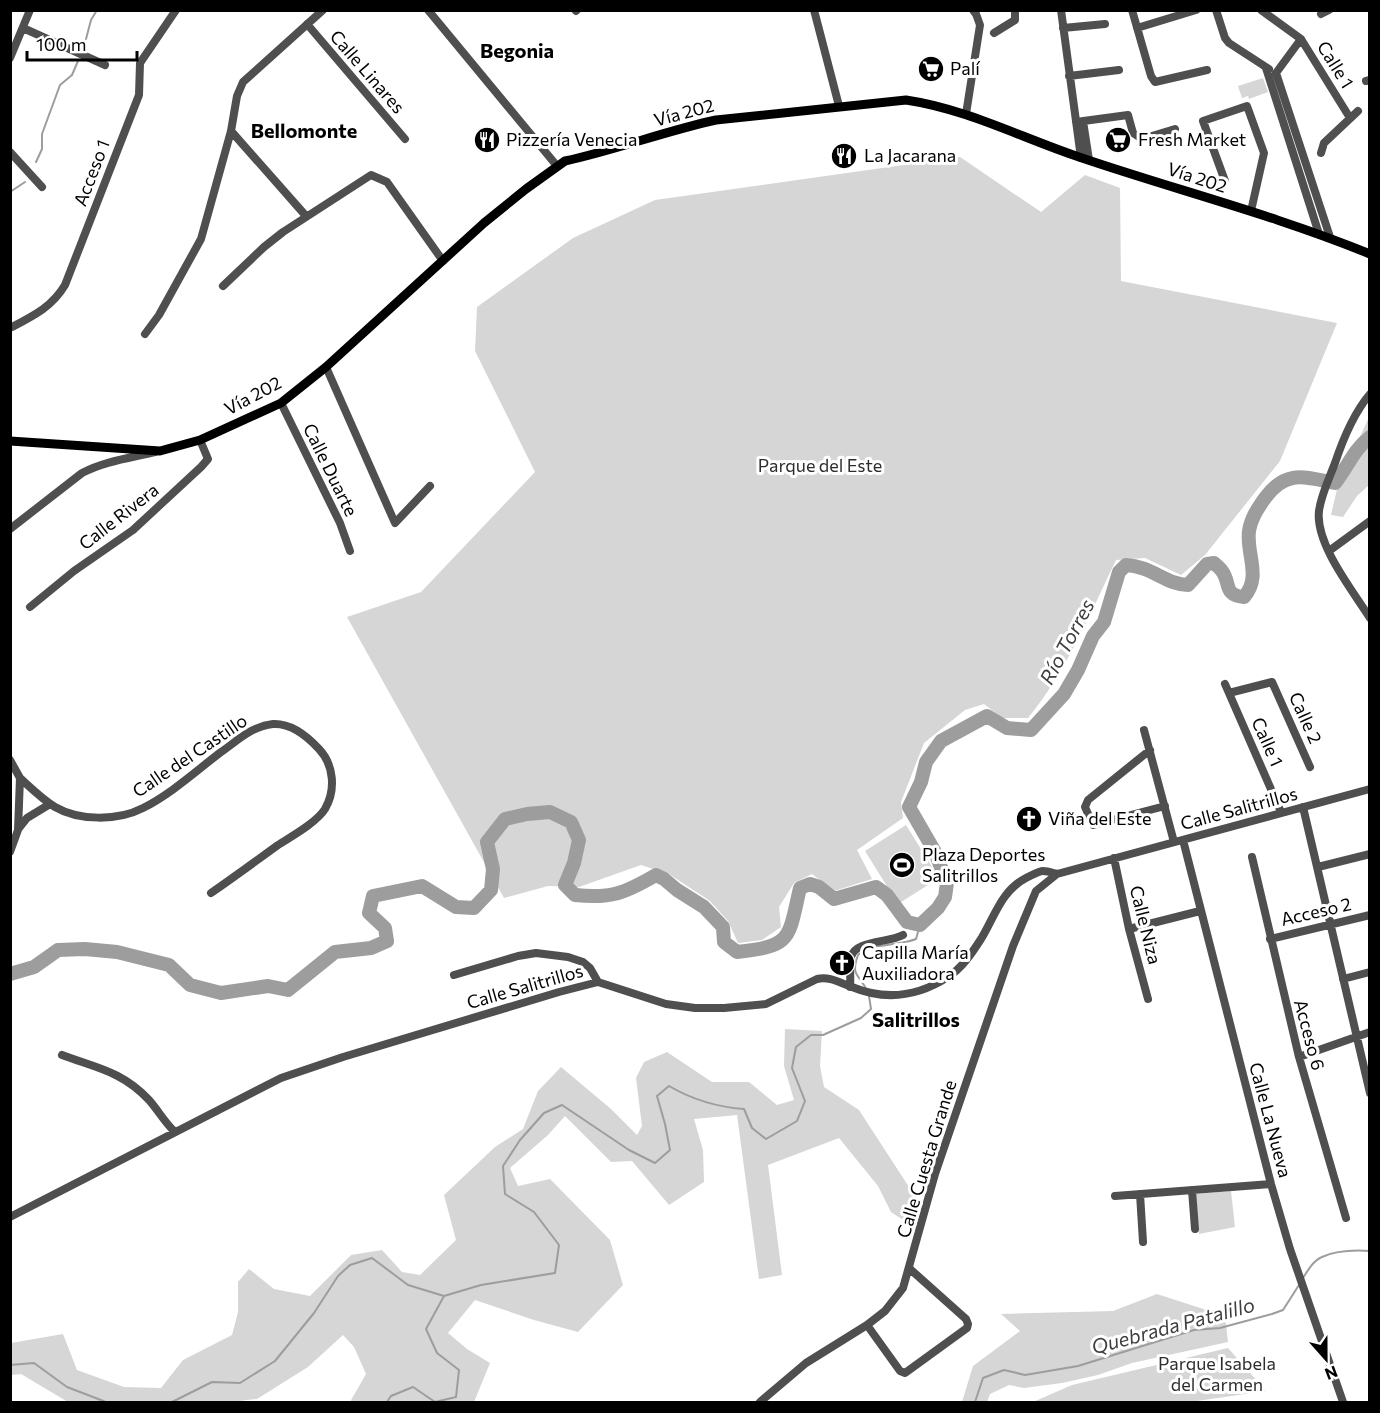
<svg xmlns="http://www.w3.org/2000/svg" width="1380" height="1413" font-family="Commissioner,sans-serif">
  <rect width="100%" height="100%" fill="#fff"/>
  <path fill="#d6d6d6" d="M1263 78 1268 92 1249 99 1248 96 1242 98 1238 86Z
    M960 157 1041 212 1085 175 1120 188 1121 281 1337 323 1280 461 1205 555 1181 575 1145 558 1116 560C1090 614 1066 672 1028 718H1002L984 704 965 710 924 743 901 802 903 818 857 850 872 879 834 891 812 874 794 883 779 907 781 927 762 940 738 943 728 921 710 901 669 874 641 865 579 887 548 886 504 898 347 617 421 592 535 472 475 351 477 307 573 238 655 200Z
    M1369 417V485L1357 496 1343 517 1331 515 1338 485Z
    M906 825 939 878 898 904 865 851Z
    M785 1029 822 1031 820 1066 824 1087 859 1110 920 1204 911 1225 891 1212 878 1186 839 1138 768 1165 782 1275 759 1279 737 1115 694 1119 703 1150 704 1182 669 1205 632 1161 611 1162 565 1116 548 1135 510 1168 518 1186 550 1179 610 1240 623 1285 578 1332 534 1320 475 1300 448 1333 467 1349 490 1363 474 1402H350L366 1374 354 1347 343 1335 308 1367 257 1399 230 1402H68L21 1374 11 1375V1343L63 1334 77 1370 124 1387 161 1388 183 1360 232 1335 238 1312V1282L249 1269 274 1289 310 1296 351 1255 382 1250 402 1272 420 1275 456 1240 444 1195 495 1147 523 1129 538 1091 561 1067 611 1109 637 1135 642 1126 636 1078 644 1062 667 1052 712 1082H749L777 1105 794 1100 784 1066Z
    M1231 1191 1235 1227 1199 1234 1196 1194Z
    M1157 1294 1225 1316 1228 1342 1132 1363 1098 1375 1062 1383 1024 1388 1009 1385 990 1394 987 1402H962L973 1366 1020 1331 1001 1314 1113 1311Z
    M1228 1348 1266 1391 1190 1402H1033L1072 1385Z"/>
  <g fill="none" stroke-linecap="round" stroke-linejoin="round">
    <path stroke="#9d9d9d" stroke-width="2" d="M86 39 91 20 97 10
      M36 162 42 149V134L60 85 72 75 78 61
      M10 192 25 182
      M867 991C860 974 850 977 858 955 869 943 900 946 916 939L920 925
      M1303 1278C1308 1270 1314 1260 1322 1257 1335 1251 1355 1250 1370 1251
      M10 1365 34 1363 67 1387 106 1402
      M172 1402 212 1382 240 1383 275 1361 314 1313 338 1276 350 1265 372 1258 408 1285 444 1296 481 1285 555 1273 559 1245 534 1212 505 1194 503 1166 520 1140 544 1113 562 1105 629 1150 655 1163 670 1150 665 1124 657 1096 669 1086C693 1100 716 1107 744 1109L752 1128 766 1139 797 1121 805 1101 792 1068 796 1047 811 1035H823L861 1018 871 1009 869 996
      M387 1402 391 1396 413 1387 435 1402 456 1397 459 1370 437 1353 426 1329 444 1296
      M975 1402 983 1378 1004 1370 1025 1375 1078 1366 1194 1330 1220 1328 1272 1314 1283 1310 1299 1285"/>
    <path stroke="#9d9d9d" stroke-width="14" d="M10 974 34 967 58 950 85 949 117 952 169 965 190 985 221 993 268 986 288 990 335 952 371 948 387 941 385 928 369 913 373 896 422 886 456 907 474 908 491 890 493 869 487 842 505 819 527 814 550 812 571 822 579 840 574 863 565 885 575 895C611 899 625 893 656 875L664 879 677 890 704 907 723 927 724 942 737 952C793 946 788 939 800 888L810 884 819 887 834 899 876 887 887 895 907 922 920 925 938 908 945 897 947 883 935 852 909 807 921 782 926 762 941 741 987 716 1007 728 1031 730 1064 694 1078 670 1093 636 1104 622 1119 572 1126 565C1151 566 1167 585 1188 585L1207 564 1214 563C1217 566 1220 568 1222 571 1231 583 1223 595 1244 597 1262 577 1246 554 1249 531 1251 518 1258 508 1265 498 1286 469 1305 477 1335 483 1348 467 1353 450 1370 437"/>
    <path stroke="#4f4f4f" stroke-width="8" d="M428 10 557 166
      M814 10 839 106
      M1061 10 1081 158
      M1132 10 1151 76 1155 82 1207 70
      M1216 10 1225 38 1229 43 1269 69
      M1261 10 1301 39 1350 118
      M576 11 577 10
      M1321 14 1329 10
      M307 24 405 139
      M23 28 105 65
      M1063 28 1105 24
      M1137 28 1196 10
      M994 33 1015 20V10
      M10 58 30 10
      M1266 68 1319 234
      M1276 73 1330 237
      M1276 73 1301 39
      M1069 76 1119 70
      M1366 81 1370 80
      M966 114 980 25 976 14 973 10
      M1083 121 1089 160
      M1076 122 1128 115 1133 133 1142 139 1175 129
      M231 131 306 216
      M10 152 42 187
      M1321 153 1324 143 1358 111
      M1225 181 1203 121 1247 106 1264 153 1251 211
      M223 286 264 247 283 232 371 175 387 182 443 261
      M10 328C33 316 52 307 65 285L139 95 140 63 176 10
      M145 334 159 315 201 239 231 131 237 96 243 82 323 10
      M326 367 395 523 430 486
      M1370 394C1353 414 1343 439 1335 463 1329 479 1321 495 1319 511 1315 544 1353 591 1370 618
      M281 403 340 523 350 551
      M10 529 82 473C105 461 130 458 155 452
      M1329 551 1370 521
      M30 607 74 571 133 530 201 467 208 459 200 440
      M1225 684 1281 812
      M1229 693 1272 682 1310 767
      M1144 730 1174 842
      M1150 750 1088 800 1085 807 1093 825 1165 806
      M10 760 20 778 18 830 10 852
      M20 778C31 788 42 799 55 807 79 821 118 821 143 808 171 794 196 771 221 752 237 741 252 726 273 724 291 723 308 737 319 749 334 765 336 790 325 809 317 822 292 836 278 845 256 861 234 877 211 893
      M1303 807 1370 1093
      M19 828 27 818 50 804
      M1183 840 1271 1184 1290 1249 1343 1402
      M1252 857 1299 1057 1346 1218
      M1114 858 1129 929 1148 999
      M1318 867 1370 854
      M1129 929 1200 911
      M1270 939 1370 915
      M454 975 518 956 536 953 568 957 583 962 590 968 598 982
      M1343 979 1370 972
      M850 987C851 978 849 966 851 957 855 940 889 943 903 935
      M62 1055C96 1068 122 1071 149 1100 158 1110 165 1123 175 1132
      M1299 1057 1370 1032
      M1192 1190 1195 1229
      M1140 1194 1143 1242
      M1115 1196 1271 1184
      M10 1217 281 1078 343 1057 559 992 598 982 666 1004 695 1008H724L766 1004 817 979C830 976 840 983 852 987 886 1001 917 997 948 977 962 968 972 953 981 939 995 916 1001 891 1026 878 1031 876 1038 871 1043 871 1048 871 1053 873 1057 874L1370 789
      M867 1325 900 1371 905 1373 967 1328 968 1324 966 1319 910 1269
      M760 1402 806 1363 867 1325 885 1311 903 1288 935 1174 1013 946 1036 891 1057 874"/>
    <path stroke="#000" stroke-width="9" d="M10 441 160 451 200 440 281 403 326 367 484 223 526 189 565 161C616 150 665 131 716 120L906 100C967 109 1022 138 1079 157 1176 190 1275 215 1370 254"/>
  </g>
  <defs>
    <g id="supermarket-disc" transform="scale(1.35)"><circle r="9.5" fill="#000" stroke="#fff"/><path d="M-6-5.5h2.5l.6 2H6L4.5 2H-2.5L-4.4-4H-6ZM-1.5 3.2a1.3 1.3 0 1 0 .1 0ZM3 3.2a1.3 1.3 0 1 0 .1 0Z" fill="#fff"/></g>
    <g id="restaurant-disc" transform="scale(1.35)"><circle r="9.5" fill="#000" stroke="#fff"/><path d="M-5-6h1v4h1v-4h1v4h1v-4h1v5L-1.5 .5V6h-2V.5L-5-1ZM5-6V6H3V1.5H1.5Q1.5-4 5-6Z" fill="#fff"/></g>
    <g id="church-disc" transform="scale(1.35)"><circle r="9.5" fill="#000" stroke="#fff"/><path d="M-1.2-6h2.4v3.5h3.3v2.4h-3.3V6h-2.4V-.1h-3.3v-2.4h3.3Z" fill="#fff"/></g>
    <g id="stadium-disc" transform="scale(1.35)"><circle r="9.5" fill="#000" stroke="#fff"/><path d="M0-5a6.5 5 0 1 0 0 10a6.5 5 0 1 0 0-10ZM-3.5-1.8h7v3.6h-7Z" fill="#fff"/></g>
  </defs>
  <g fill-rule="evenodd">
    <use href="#supermarket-disc" x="931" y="69"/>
    <use href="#restaurant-disc" x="487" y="140"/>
    <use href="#supermarket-disc" x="1118" y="140"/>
    <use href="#restaurant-disc" x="844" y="156"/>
    <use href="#church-disc" x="1029" y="819"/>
    <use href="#stadium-disc" x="902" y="865"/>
    <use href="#church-disc" x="842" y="963"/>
  </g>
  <g text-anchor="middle" stroke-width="6" stroke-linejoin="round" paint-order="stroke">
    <g font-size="18" fill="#000" stroke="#fff">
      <text transform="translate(1335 65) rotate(58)" y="6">Calle 1</text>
      <text transform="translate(367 72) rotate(49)" y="6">Calle Linares</text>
      <text transform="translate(684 113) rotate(-15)" y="6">Vía 202</text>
      <text transform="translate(92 173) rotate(-69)" y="6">Acceso 1</text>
      <text transform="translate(1197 178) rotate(18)" y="6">Vía 202</text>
      <text transform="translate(253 396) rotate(-28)" y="6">Vía 202</text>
      <text transform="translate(330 470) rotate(64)" y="6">Calle Duarte</text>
      <text transform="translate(119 517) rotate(-38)" y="6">Calle Rivera</text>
      <text transform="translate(1305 718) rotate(66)" y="6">Calle 2</text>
      <text transform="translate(1267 742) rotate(66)" y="6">Calle 1</text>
      <text transform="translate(190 756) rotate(-34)" y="6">Calle del Castillo</text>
      <text transform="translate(1239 809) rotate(-15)" y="6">Calle Salitrillos</text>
      <text transform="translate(1316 912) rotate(-13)" y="6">Acceso 2</text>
      <text transform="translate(1145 925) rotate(76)" y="6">Calle Niza</text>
      <text transform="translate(525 987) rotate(-16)" y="6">Calle Salitrillos</text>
      <text transform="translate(1309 1035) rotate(75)" y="6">Acceso 6</text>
      <text transform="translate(1270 1120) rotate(75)" y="6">Calle La Nueva</text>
      <text transform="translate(927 1159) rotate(-73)" y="6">Calle Cuesta Grande</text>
    </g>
    <g font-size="18" fill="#000" stroke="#fff" text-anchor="start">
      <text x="950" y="75">Palí</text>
      <text x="506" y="146">Pizzería Venecia</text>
      <text x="1138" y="146">Fresh Market</text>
      <text x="864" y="162">La Jacarana</text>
      <text x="1048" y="825">Viña del Este</text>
      <text x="922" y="861">Plaza Deportes<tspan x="922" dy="21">Salitrillos</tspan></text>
      <text x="862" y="959">Capilla María<tspan x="862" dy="21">Auxiliadora</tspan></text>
    </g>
    <g font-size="18" fill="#2d2d2d" stroke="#fff">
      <text x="820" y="472">Parque del Este</text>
      <text x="1217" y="1370">Parque Isabela<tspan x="1217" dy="21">del Carmen</tspan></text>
    </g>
    <g font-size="20" font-weight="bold" fill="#000" stroke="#fff">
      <text x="517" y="58">Begonia</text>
      <text x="304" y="138">Bellomonte</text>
      <text x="916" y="1027">Salitrillos</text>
    </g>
    <g font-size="20" font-style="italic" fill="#3e3e3e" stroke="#fff">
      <text transform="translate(1067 642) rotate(-62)" y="7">Río Torres</text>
      <text transform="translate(1173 1326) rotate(-15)" y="7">Quebrada Patalillo</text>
    </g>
  </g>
  <rect width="1380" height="1413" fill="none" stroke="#000000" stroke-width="24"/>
  <g transform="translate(1326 1359) rotate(159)" stroke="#ffffff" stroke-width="4.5" paint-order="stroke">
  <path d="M0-4.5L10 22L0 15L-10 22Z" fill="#000000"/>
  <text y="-9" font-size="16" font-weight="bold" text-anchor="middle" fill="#000000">N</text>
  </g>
  <path d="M27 51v9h110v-9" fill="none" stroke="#000000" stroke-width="3"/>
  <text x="36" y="51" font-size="18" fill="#000000" stroke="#ffffff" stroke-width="4.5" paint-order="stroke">100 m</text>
</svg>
